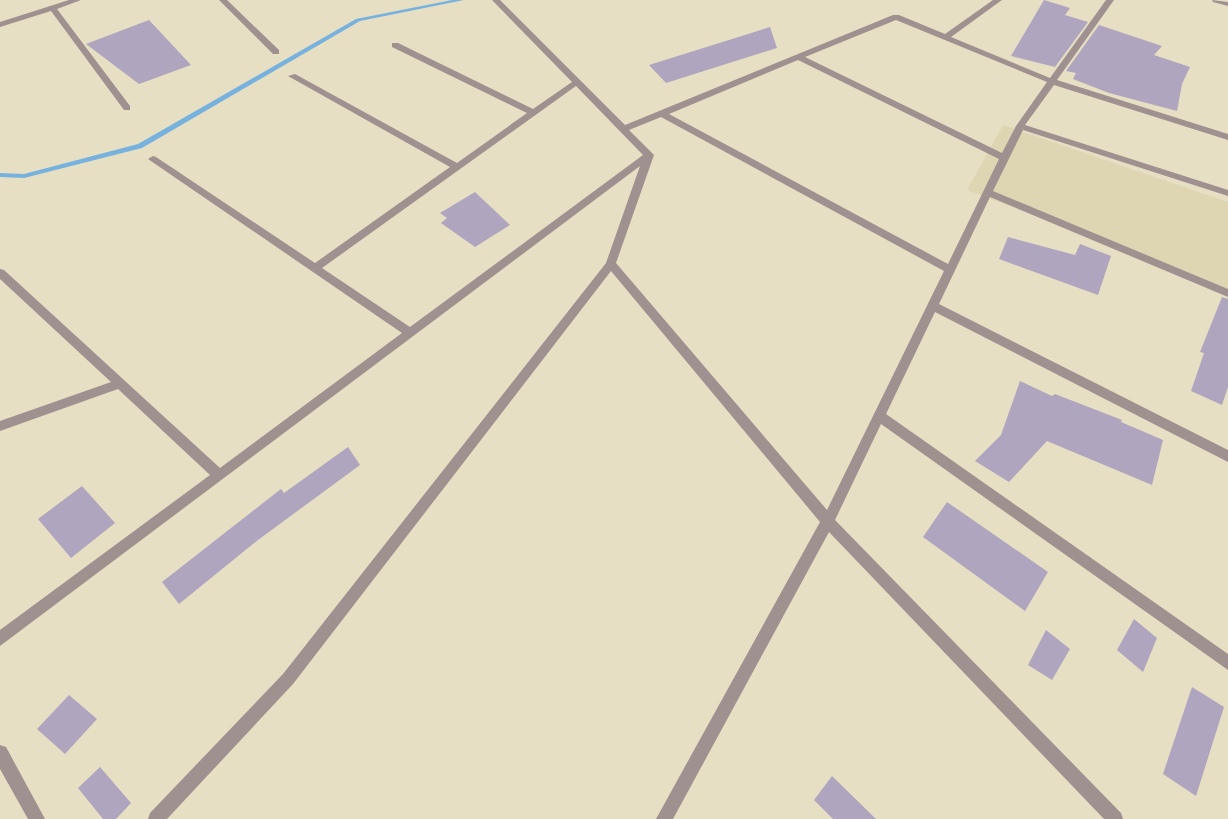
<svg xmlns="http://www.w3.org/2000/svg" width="1228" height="819" font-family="Barlow,sans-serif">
  <rect width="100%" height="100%" fill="#e6dfc4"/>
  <path fill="#ded5b3" d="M1003 125 1228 202V289L967 190Z"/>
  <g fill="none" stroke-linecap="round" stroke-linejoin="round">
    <path fill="#77b2de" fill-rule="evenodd" d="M452 0H464L360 21 142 148 24 178 0 177V173L24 174 138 144 356 19Z"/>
  </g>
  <path fill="#afa5be" d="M1044 0 1070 8 1065 15 1088 22 1055 67 1011 56Z
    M149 20 191 65 139 84 86 44Z
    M1099 25 1162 46 1154 55 1190 67 1182 84 1177 111 1109 93 1073 79 1076 73 1066 71Z
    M770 27 777 48 666 83 649 65Z
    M475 192 510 225 475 247 441 223 447 218 440 213Z
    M1008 237 1075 255 1080 244 1111 256 1098 295 999 259Z
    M1222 297 1228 299V387L1222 405 1191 391 1204 353 1200 352Z
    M1020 381 1052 396 1055 394 1122 420 1121 422 1163 440 1152 485 1047 441 1009 482 975 461 1001 435Z
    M348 447 360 465 258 540 179 604 162 582 281 489 284 493Z
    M82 486 115 523 71 558 38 519Z
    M947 502 1048 572 1025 611 923 537Z
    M1134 619 1157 638 1143 672 1117 650Z
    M1046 630 1070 649 1052 680 1028 665Z
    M1192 687 1224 707 1196 796 1163 774Z
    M69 695 97 719 65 754 37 729Z
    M100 767 131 803 116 819H103L78 788Z
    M832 776 876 819H833L814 800Z"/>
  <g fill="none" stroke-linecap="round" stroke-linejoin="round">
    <path fill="#9f9190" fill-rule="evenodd" d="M69 0H81L57 9 130 106V110H124L51 11 0 27V22Z
      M219 0H227L279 50V54H273Z
      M492 0H500L625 125 893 15H899L945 34 993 0H1002L951 37 1050 78 1106 0H1114L1057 80 1228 134V140L1054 85 1025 125 1228 190V196L1023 130 993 191 1228 289V297L990 197 939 304 1228 450V462L935 312 886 414 1228 654V670L881 424 835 520 1121 813 1123 819H1104L829 532 673 819H656L820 522 611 271 293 684 167 819H148L150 813 283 674 606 263 640 166 0 646V630L210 475 118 389 0 431V421L111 382 0 279V269L4 270 220 468 402 333 148 159 153 156 156 157 315 263 450 167 288 76 295 74 457 163 527 113 392 47V43H398L533 109 572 82ZM896 20 1047 82 1016 126 1002 153 805 57ZM798 60 999 159 948 264 669 114ZM576 86 643 155 410 327 322 268ZM661 117 944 271 827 510 616 263 654 155 629 130Z
      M1212 0 1228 2V6L1213 2Z
      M0 745 6 747 45 819H28L0 769Z"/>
  </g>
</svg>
